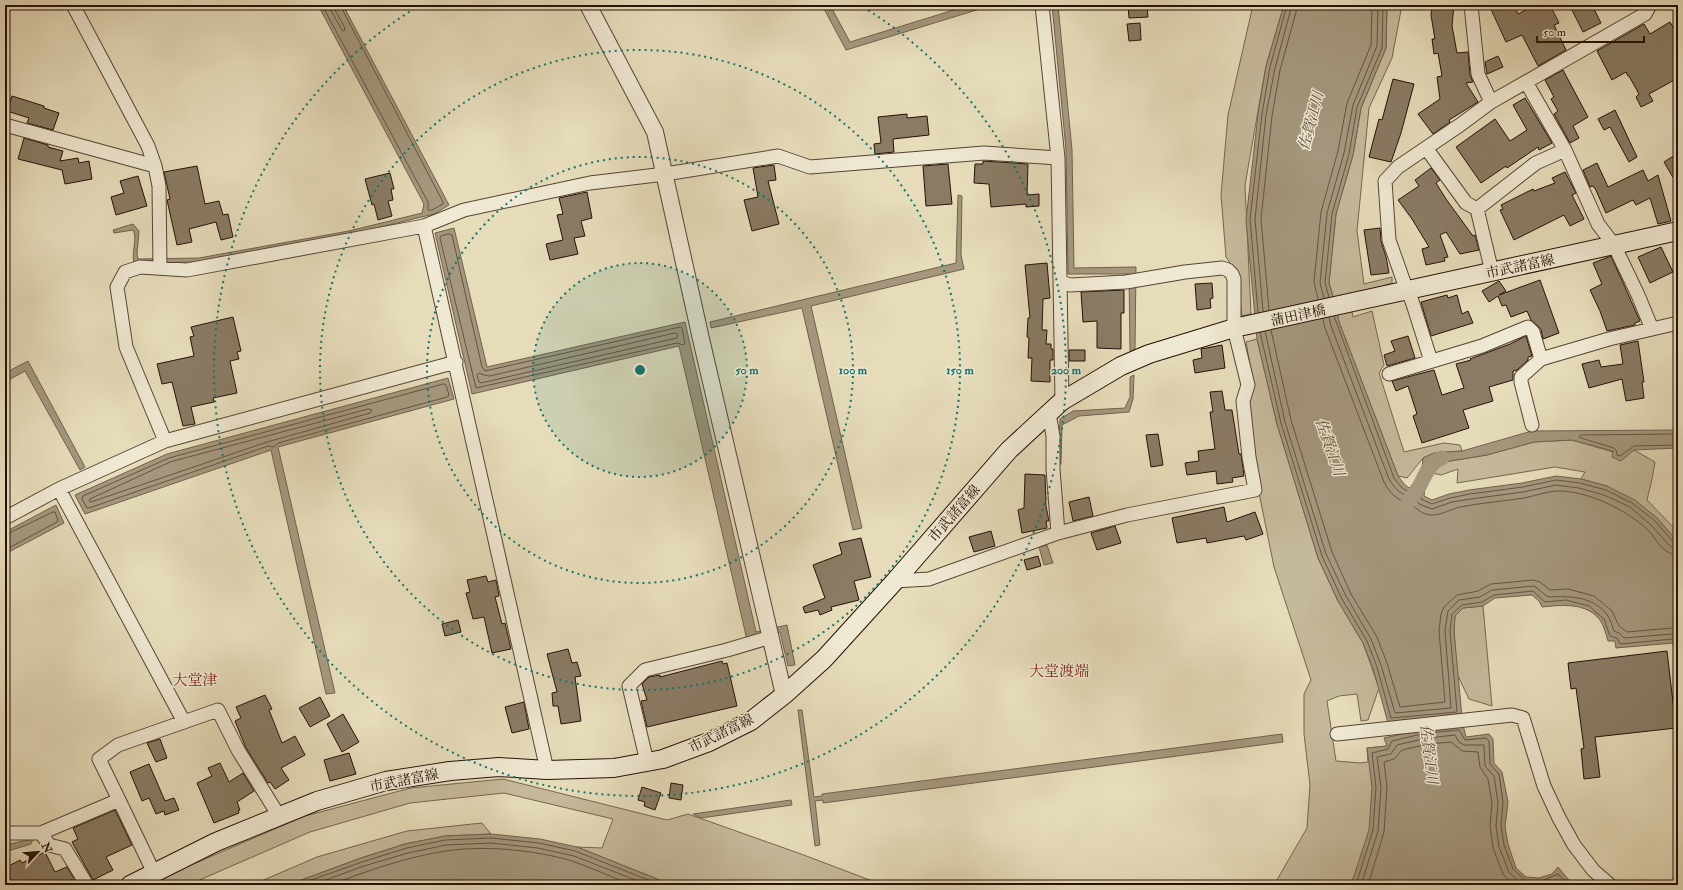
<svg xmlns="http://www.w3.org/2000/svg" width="1683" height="890" font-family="'IM FELL Double Pica','Noto Serif JP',serif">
  <rect width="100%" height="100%" fill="#e6dcba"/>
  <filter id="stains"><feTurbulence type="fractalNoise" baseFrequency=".005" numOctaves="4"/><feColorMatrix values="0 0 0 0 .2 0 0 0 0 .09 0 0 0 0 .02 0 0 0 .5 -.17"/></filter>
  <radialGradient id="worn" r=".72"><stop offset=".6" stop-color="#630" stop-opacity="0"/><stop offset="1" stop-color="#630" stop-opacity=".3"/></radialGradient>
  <path fill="#c5b99b" stroke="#756550" d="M1253 5H1284L1266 66 1245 185 1251 314 1242 316 1237 273 1226 257 1221 195 1228 115Z
    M1387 5H1402L1392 58 1369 108 1357 231 1364 284 1392 277V283L1349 296 1353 317 1372 311 1384 365 1379 373 1404 452 1444 443 1460 445 1462 451 1434 453 1423 458 1407 478 1398 476 1339 322 1335 303 1329 283 1336 214 1353 155 1361 108 1386 48Z
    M1257 339 1277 424 1318 558 1338 601 1363 643 1379 688 1368 720 1361 721 1357 694 1339 696 1327 701 1336 761 1360 763 1368 762 1367 748 1387 746 1375 885H1274L1307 828 1310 785 1304 734V694L1311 680 1274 567 1259 493 1247 402 1254 387 1246 342Z
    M1572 440 1613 452 1634 450 1655 462 1652 479 1647 500 1678 532V542L1657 518 1607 486 1581 479 1585 472 1555 467 1457 483 1458 469 1441 475 1432 473 1444 462 1487 455 1534 442Z
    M1483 606 1492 706 1469 699 1457 674 1454 631 1455 616 1463 608Z
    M503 779 667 820 688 814 801 854 883 885H667V883L577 847 602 848 613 819 504 793 410 803 310 832 188 885H151L170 874 305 816 411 788Z
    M482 823 491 834 445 836 405 844 361 858 288 885H252L317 857 407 831Z"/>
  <path fill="#a4977d" stroke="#71614d" d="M318 5H343L449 205 434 214 351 234 201 262 134 263C131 252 138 239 133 230L114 233 113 230 133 224 139 231 137 254 138 259 199 258 349 231 422 213 424 204Z
    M822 5H830L850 42 970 5H993L846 50Z
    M1052 5H1058L1072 150 1074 268 1136 267 1135 349 1130 351 1129 274H1068L1066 149Z
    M1284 5H1387L1386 48 1361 108 1353 155 1336 214 1329 283 1335 303 1339 322 1398 476 1405 485 1409 488 1414 483 1425 488 1424 496 1432 500 1449 494 1469 490 1522 483 1556 476 1581 479 1607 486 1635 500 1657 518 1678 542V658L1675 659 1673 643 1616 648 1615 641H1608C1606 634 1604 626 1600 620 1586 602 1562 605 1542 607L1539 601 1532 595 1495 598 1483 606 1463 608 1455 616 1454 631 1462 717 1388 723 1373 668 1363 643 1338 601 1318 558 1277 424 1257 339 1246 220 1258 114 1266 66Z
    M958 195 962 196 961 255 964 269 811 306 862 528 853 530 802 308 711 328 710 322 956 263Z
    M454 228 487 367 685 322 756 632 787 625 795 665 788 666 780 632 747 640 679 346 472 394 435 233Z
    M28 361 85 467 80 470 25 371 5 382V373Z
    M1134 375 1133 399 1129 412 1079 416 1062 425 1061 464H1058L1060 419 1073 411 1125 408 1130 397V377Z
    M448 378 454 399 278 447 335 693 326 694 271 450 85 514 75 495 167 454Z
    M1678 430V448L1634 450 1621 461 1612 457 1613 451 1572 440 1534 442 1487 455 1444 462 1432 473 1422 467 1423 458 1434 453 1462 451 1532 431Z
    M56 505 64 523 5 554V532Z
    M1047 545 1053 563 1044 565 1039 547Z
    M798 710H802L814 797 822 796V794L1282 734 1283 742 823 803V800L815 801 820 845 815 846Z
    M1463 725 1466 737 1489 734 1493 739 1494 763 1502 772 1508 802 1505 827 1508 844 1516 868 1526 877 1539 878 1552 874 1558 867 1573 885H1351L1369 830 1372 787 1367 748 1387 746 1384 738 1425 729Z
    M791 800 792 805 701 818 693 814Z
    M491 834 540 839 577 847 667 883V885H288L361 858 405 844 445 836Z
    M33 839 31 844 5 852V845Z"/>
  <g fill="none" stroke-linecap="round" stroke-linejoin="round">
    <path stroke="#645442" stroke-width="1" d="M322 5 428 202V210H432L443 204V202L340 5
      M328 5 342 30 344 31 345 28 335 10V5
      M450 234 452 235 482 367 485 371 680 327 682 328 685 344 683 345 677 343 476 388 440 238 441 236Z
      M1329 297 1325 283 1332 214 1349 154 1357 107 1382 48 1383 5
      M1324 298 1320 283 1327 213 1344 153 1353 105 1377 46 1378 5
      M1318 299 1314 282 1321 212 1338 151 1347 103 1371 45 1372 5
      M1269 310 1261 219 1272 116 1280 70 1298 5
      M1263 311 1255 219 1266 115 1275 68 1292 5
      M1258 312 1250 219 1262 114 1270 67 1287 5
      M1334 316 1394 478 1402 488 1409 492 1415 488 1420 491 1421 499 1432 504 1450 498 1470 494 1523 487 1556 480 1580 483 1606 490 1632 503 1655 521 1674 543 1678 544
      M1329 317 1331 326 1389 479C1395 489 1402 497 1414 496L1419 504 1432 509 1452 502 1471 499 1523 492 1556 485 1579 488 1604 495 1630 507 1651 525 1671 547 1678 549
      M1323 319 1325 328 1384 482C1388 490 1394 498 1403 501 1405 502 1409 502 1411 504 1417 509 1423 515 1432 515 1442 515 1451 509 1460 507 1481 503 1503 501 1524 498 1534 496 1545 492 1556 491 1586 490 1625 509 1647 529 1656 538 1663 555 1678 555
      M1271 330 1291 420 1332 552 1351 594 1377 637 1387 663 1400 707 1445 702 1439 631 1441 614 1444 607 1457 595 1478 591 1491 584 1534 580 1540 582 1550 590 1568 589 1594 596 1612 611 1619 626 1627 632 1672 628 1678 629
      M1265 331 1285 422 1326 554 1346 596 1371 639 1381 665 1395 713 1451 708 1445 631 1448 611 1459 600 1480 597 1492 590 1534 586 1548 597C1570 596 1594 596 1608 616 1611 620 1612 626 1614 631L1619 633 1624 638 1672 634 1678 636
      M1260 332 1281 423 1322 556 1342 599 1367 641 1377 667 1391 718 1457 712 1450 631 1452 614 1462 605 1482 602 1494 595 1533 591 1545 602 1566 600 1589 606 1604 619 1610 636 1617 638 1620 644 1673 639 1677 642 1678 651
      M676 333 678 335 677 338 481 383 479 382 477 375 479 373 484 375 489 376Z
      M444 384 446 385 449 395 447 397 278 443 274 447 268 446 89 508H87L82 499 83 496 169 458Z
      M369 409 372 410 370 413 267 442 91 502 89 501 90 499 170 462Z
      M1678 434 1581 435 1579 437 1581 438 1614 448 1616 450 1617 455 1620 456 1634 446 1678 445
      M1435 457H1440L1441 458 1432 468 1427 465V461Z
      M5 535 53 512H55L58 520 57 522 5 550
      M297 885 362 862 407 848 445 840 491 838 539 843 575 851 661 885
      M312 885 364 866 408 853 446 845 491 843 538 848 574 856 648 885
      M330 885C367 871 406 857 446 851 485 845 535 850 572 861 592 868 612 877 632 885
      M1356 885 1373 830 1376 787 1372 753 1388 749 1392 741 1426 733 1459 730 1465 740 1486 738 1489 741 1490 764 1499 774 1503 802 1501 826 1504 845 1513 869 1526 881 1539 882 1558 874 1568 885
      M1361 885 1378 831 1381 787 1377 757 1391 754 1397 745 1427 738 1455 735 1459 742 1464 745H1484L1485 766 1494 776 1498 803 1496 826 1499 847 1509 872 1522 885
      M1368 885 1384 832 1387 787 1384 762 1394 759 1402 750 1428 744 1451 742 1462 751 1478 752 1480 767 1488 779 1492 803 1490 826 1493 848 1503 874 1513 885"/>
    <path stroke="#a4977d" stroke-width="15" d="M1408 502C1412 496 1417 491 1420 485 1425 476 1430 461 1442 458"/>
  </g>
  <path fill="#897b64" stroke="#251106" d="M1128 5H1147L1148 17 1129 18Z
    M1432 5H1454L1452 26 1457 53 1468 52 1470 75 1473 82 1466 83 1478 102 1449 120 1450 122 1433 134 1418 114 1440 99 1437 77 1442 76 1438 53 1434 54 1432 39H1435L1431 15Z
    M1489 5H1514L1518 14 1536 5H1550L1559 23 1554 25 1566 50 1538 66 1522 35 1506 42Z
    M1577 5H1592L1601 23 1583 32 1571 8Z
    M1670 22 1678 36V78L1649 94 1653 101 1641 107 1636 97 1639 94 1629 76H1628L1626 72 1612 80 1597 51 1644 24 1650 34Z
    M1140 23 1141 40 1129 41 1127 24Z
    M1498 56 1503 67 1487 74 1485 62Z
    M1563 70 1588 117 1573 126 1579 138 1570 143 1554 114 1558 111 1551 99 1554 97 1545 80Z
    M1393 79 1414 84 1401 133 1391 162 1369 157 1379 119 1382 120Z
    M12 96 44 106V108L59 113 53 130 27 123 29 118 7 111Z
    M1525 98 1552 143 1539 150 1538 147 1507 168 1506 166 1481 183 1456 147 1495 119 1510 141 1527 130 1513 105Z
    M1615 110 1637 157 1629 162 1610 127 1604 130 1598 119Z
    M907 114V118L927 116 929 135 893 139 894 152 875 154 874 144 881 143 878 117Z
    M24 138 48 145V147L63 151 60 161 78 158 79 163 89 161 92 179 65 184 62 170 18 159Z
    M1678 153V186L1664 162Z
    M983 161 1028 164 1027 195 1039 194V206L1026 207V204L991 207 989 184 974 183 975 164H983Z
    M1597 163 1608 187 1643 170 1648 181 1658 175 1671 221 1658 224 1650 198 1636 205 1633 200 1606 213 1595 188 1592 186 1590 187 1583 170Z
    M948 164 952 204 926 206 923 166Z
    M774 165 776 180 768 181 779 224 752 231 744 200 758 197 753 168Z
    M197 166 205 204 219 201 223 215 228 214 233 237 221 240 216 222 189 229 192 242 177 245 167 200 170 199 164 172Z
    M1431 168 1440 180 1436 183 1446 199 1473 236 1475 235 1479 250 1460 254 1446 232 1440 235 1448 257 1444 258 1445 261 1426 265 1422 249 1429 247 1412 219 1398 200 1419 186 1415 180Z
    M1565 172 1576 193 1572 195 1584 219 1570 226 1564 215 1514 240 1500 210 1503 209 1501 205 1533 189 1534 191 1555 183 1552 178Z
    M390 173 394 189H391L393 200 388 201 392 216 378 220 374 204 372 205 365 179Z
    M138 176 147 206 116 215 111 197 124 193 120 181Z
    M587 192 592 218 581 221 585 236 574 238 578 254 550 260 546 244 563 240 557 215 563 214 559 198Z
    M1380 228 1381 241 1386 257 1389 273 1371 275 1364 230Z
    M1661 247 1673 272 1650 283 1638 257Z
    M1611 256 1640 321 1635 323V325L1607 331 1600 311 1590 290 1602 284 1593 263Z
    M1047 263 1050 298 1043 299 1042 330H1047L1046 344H1051V349H1053V360H1050V382L1031 381 1032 358H1028L1029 338 1027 337 1028 318H1030L1025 265Z
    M1540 280 1559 333 1543 339 1541 329 1531 320 1527 311 1511 317 1506 305 1502 306 1498 296 1489 302 1482 291 1499 281 1506 291 1499 295Z
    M1212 283 1213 298 1210 299 1211 308 1197 310 1195 284Z
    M1124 290V313H1121V349L1097 348V321L1083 322 1081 292Z
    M1447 295 1448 298 1457 295 1462 314 1468 311 1473 323 1431 336 1421 302Z
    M233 317 241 351 237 352 239 359 230 361 237 393 213 398 214 402 191 407 195 424 183 426 172 382 162 384 157 364 194 356 190 337 194 336 191 327Z
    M1408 336 1415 358 1387 366 1384 355 1395 351 1391 341Z
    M1526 336 1532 356 1528 357V360L1517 370 1513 371V380L1489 387 1493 401 1463 410 1469 428 1422 443 1413 416 1417 414 1408 386 1396 391 1392 381 1434 370 1442 395 1464 388 1456 364 1471 360 1470 359 1510 344Z
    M1638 341 1644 382H1642L1644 398 1626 401 1622 379 1589 388 1582 364 1599 360 1601 367 1623 364 1620 345Z
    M1222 345 1225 368 1195 373 1193 360 1202 358 1201 349Z
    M1069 350H1085V361H1069Z
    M1222 391 1225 410H1232L1239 454H1241L1244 476 1232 478 1233 482 1217 484 1216 471 1187 475 1185 463 1199 461 1198 451 1215 449 1210 412H1213L1210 392Z
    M1158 434 1163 465 1151 467 1146 435Z
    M1025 474 1045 475 1046 506 1049 521H1046L1047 528 1022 533 1018 510 1024 508Z
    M1089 497 1093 516 1073 521 1069 502Z
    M1224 507 1227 522 1255 512 1263 534 1246 540 1244 536 1207 543 1206 538 1177 543 1172 518Z
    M1115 526 1121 543 1097 550 1091 533Z
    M991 531 995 546 974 552 969 537Z
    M861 538 871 577 854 581 859 600 831 607 832 610 820 615 818 610 805 613 803 607 825 598 813 565 842 554 839 543Z
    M1038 556 1041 566 1027 570 1024 560Z
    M486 576 488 582 496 580 499 596 495 597 502 624 505 623 511 649 492 653 484 617 473 619 466 593 470 592 467 580Z
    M458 620 461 632 445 636 442 624Z
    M568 649 572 663 577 662 581 676 575 677 581 721 561 724 558 706H553L552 693 557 692 547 654Z
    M1667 651 1676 728 1595 737 1600 777 1584 779 1581 749 1584 748 1576 688 1571 689 1568 663Z
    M722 661 723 664 727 663 737 706 647 727 641 701 647 700 642 684 649 677 660 675V677Z
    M265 695 272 709 269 710 282 743 295 736 305 755 281 768 289 780 275 789 270 782 268 783 246 748 235 721 241 718 236 707Z
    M320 697 330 716 310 727 299 708Z
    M524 702 529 729 512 733 505 707Z
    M343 714 359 742 342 752 327 724Z
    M160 739 167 758 156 762 147 743Z
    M349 753 356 774 330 781 324 760Z
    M220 763 229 782 243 773 254 791 237 802 240 810 238 811 239 813 214 823 197 783 212 776 208 768Z
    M149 764 165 801 174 798 179 810 165 815 164 811 156 814 149 798 142 801 130 772Z
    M671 783 683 785 681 800 669 798Z
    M642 787 661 793 655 810 644 806 645 802 638 800Z
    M115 810 132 845 106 857 113 870 93 880 72 842 78 839 73 828Z
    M45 852 55 872 67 867 78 885H13L5 868 20 860 22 863Z"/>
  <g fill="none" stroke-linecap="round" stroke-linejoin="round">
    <g stroke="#543" stroke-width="15">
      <path id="minor" d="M73 5 148 146 155 166
        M1042 5 1058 158 1062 401
        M1471 5 1478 74 1491 102
        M1526 82 1565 150 1598 224 1614 245 1638 295 1652 329
        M5 125 155 166 159 186 160 268
        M1426 148 1466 203 1477 209 1492 272
        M1477 209 1536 163 1565 150
        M424 226 547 770
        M1431 361 1412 301 1407 291 1389 240 1385 181 1398 167 1460 125 1491 102 1645 14 1650 5
        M1389 374 1482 346 1528 327 1533 332 1541 359
        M1049 413 1053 436V469L1058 533
        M1532 425 1521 382V377L1541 359 1609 339 1678 323
        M165 441 126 347 117 287 125 272 140 267 187 270 424 226 464 210 590 183 665 174 778 156 810 167 984 153 1058 158
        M59 489 184 722
        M5 518 59 489 165 441 456 362
        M895 581 929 579 1058 533 1127 515 1255 490 1249 457 1243 401 1248 385 1234 328V279L1232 274 1228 270 1222 268 1185 272 1126 282 1070 285 1061 282
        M1337 734 1512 715 1523 718 1544 786 1559 818 1574 845 1593 870 1610 885
        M647 762 629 686 645 670 727 650 771 637
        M119 800 154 873
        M5 833H41L49 845 65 849 87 885
        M41 833 119 800 99 759 118 745 218 710 238 750 279 816"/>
    </g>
    <g stroke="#543" stroke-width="18">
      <path id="tertiary" d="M588 5 655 132 701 339 784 695"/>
    </g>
    <g stroke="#251106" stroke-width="20">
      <path id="secondary" d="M130 885 216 842 317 801 386 781 450 771 499 767 547 770 614 768 663 759 709 742 751 721 784 695 824 659 895 581 1009 450 1062 401 1121 366 1149 354 1234 328 1678 231"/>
    </g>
    <use href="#minor" stroke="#efe8d2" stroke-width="13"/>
    <use href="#tertiary" stroke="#efe8d2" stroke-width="16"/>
    <use href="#secondary" stroke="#efe8d2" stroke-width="18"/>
  </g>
  <circle cx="640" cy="370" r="107" fill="#0f766e" fill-opacity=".12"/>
  <g fill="none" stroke="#0f766e" stroke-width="2" stroke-dasharray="2 4">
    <circle cx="640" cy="370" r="107"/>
    <circle cx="640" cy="370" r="213"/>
    <circle cx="640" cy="370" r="320"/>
    <path d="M863 7A426 426 0 1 1 417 7"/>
  </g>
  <g text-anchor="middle" stroke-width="3" stroke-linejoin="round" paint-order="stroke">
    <g font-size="14" fill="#251106" stroke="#efe8d2">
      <text transform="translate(1520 266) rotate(-12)" y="5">市武諸富線</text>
      <text transform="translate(1298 315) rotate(-12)" y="5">蒲田津橋</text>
      <text transform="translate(954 513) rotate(-49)" y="5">市武諸富線</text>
      <text transform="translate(721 733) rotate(-26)" y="5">市武諸富線</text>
      <text transform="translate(404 780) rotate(-11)" y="5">市武諸富線</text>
    </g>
    <g font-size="15" font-style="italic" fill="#5e4d3c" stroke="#efe8d2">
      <text transform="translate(1311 121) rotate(-75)" y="5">佐賀江川</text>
      <text transform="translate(1330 447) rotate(71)" y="5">佐賀江川</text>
      <text transform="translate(1429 754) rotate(83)" y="5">佐賀江川</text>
    </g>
    <g font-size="15" fill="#7a1f14" stroke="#efe8d2">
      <text x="1059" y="676">大堂渡端</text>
      <text x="195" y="685">大堂津</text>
    </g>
  </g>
  <circle cx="640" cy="370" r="6" fill="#0f766e" stroke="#efe8d2" stroke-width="2"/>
  <g font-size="12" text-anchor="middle" font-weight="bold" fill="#0f766e" stroke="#efe8d2" stroke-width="3" stroke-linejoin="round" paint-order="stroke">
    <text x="747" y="374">50 m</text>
    <text x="853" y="374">100 m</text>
    <text x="960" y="374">150 m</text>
    <text x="1066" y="374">200 m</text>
  </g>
  <rect width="1683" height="890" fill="none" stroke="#e6dcba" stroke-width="20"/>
  <rect x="6" y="6" width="1671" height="878" fill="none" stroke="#251106" stroke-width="2"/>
  <rect x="10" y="10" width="1663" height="870" fill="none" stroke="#251106"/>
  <g transform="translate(38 852) rotate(64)" stroke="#efe8d2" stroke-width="3" paint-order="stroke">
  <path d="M0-3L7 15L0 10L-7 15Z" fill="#251106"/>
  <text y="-6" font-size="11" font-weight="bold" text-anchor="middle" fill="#251106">N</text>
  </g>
  <path d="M1537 36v6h107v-6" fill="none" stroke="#251106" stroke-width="2"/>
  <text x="1543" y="36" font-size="12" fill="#251106" stroke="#efe8d2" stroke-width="3" paint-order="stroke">50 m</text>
  <rect width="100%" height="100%" filter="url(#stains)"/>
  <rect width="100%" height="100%" fill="url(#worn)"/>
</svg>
